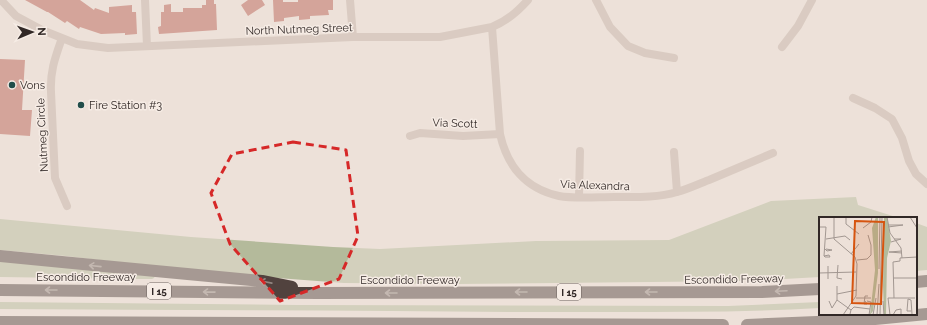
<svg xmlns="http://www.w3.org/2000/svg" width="927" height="325" font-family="Raleway,sans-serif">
  <rect width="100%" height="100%" fill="#ede1d9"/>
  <path fill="#b4ba9b" d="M856 197 858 205 899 218H820V277L746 281 457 284 344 283 199 272 66 256 0 250V219L191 237 333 247 380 249 536 241 669 240 771 201Z
    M916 223 927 227V270L916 271Z
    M0 260 155 276 154 278 152 279H138L0 277Z
    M0 302 298 305 728 306 820 302V308C751 312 683 312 614 312 540 312 466 312 391 311 261 310 130 310 0 309Z"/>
  <path fill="#b7594e" d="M25 0H80L94 10 95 8 109 13V7L132 5V12H136L137 34 125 35V33L101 34 80 27 79 29 67 21 65 23 48 12H47Z
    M206 0H214V4H216L217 30 159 34 158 27 161 26V12H164V5L171 4V12H183V8H202V5H206Z
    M248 0H262L265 5 248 16 241 5Z
    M273 0H283V2H298V0H333V10H328L329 15 310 16V19L299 20V16L284 18V21L274 22Z
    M0 59 25 60 22 110H32L30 136 0 134Z"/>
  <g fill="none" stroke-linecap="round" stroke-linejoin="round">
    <path stroke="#c4b0a7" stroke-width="8" d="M1 0 16 16 42 30 77 44 108 48 353 37H440L492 27C508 20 517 12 528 0
      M145 0 147 46
      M350 0 353 37
      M596 0 610 27 628 46 645 53 674 58
      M492 27 500 134C507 166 526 189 559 196 574 199 598 197 614 197 635 197 657 198 677 192 688 189 698 184 709 180 730 171 752 162 773 153
      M62 38C55 58 50 71 51 92L55 178 67 206
      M782 47 798 26 812 0
      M853 98 875 108 892 119 902 138 909 161 916 174 927 184
      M410 136 420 133 463 136 500 134
      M674 152 677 192
      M579 197 580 151"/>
    <path stroke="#51423e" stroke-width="12" d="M0 256 124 268 262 281 292 287
      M916 282 927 281
      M0 290 318 293 762 292 820 289
      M0 322 723 325
      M747 325 865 320 927 314"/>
  </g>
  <defs><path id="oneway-shaft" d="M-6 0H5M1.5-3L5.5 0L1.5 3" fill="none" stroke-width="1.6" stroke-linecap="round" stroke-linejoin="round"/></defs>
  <g stroke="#938681">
    <use href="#oneway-shaft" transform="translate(95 266) rotate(-174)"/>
    <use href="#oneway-shaft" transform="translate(266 282) rotate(-169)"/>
    <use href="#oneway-shaft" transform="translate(51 290) rotate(-180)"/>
    <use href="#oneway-shaft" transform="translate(781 291) rotate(177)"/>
    <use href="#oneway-shaft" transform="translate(209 292) rotate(-179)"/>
    <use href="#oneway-shaft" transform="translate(521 292) rotate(180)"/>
    <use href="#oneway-shaft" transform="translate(651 292) rotate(180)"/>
    <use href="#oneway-shaft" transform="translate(391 293) rotate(180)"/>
  </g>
  <path d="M0 0H927V325H0ZM293 142 346 150 358 236 339 279 280 301 230 244 211 193 232 154Z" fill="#ede1d9" fill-opacity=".55" fill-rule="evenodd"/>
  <path fill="none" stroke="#d62828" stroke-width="3" stroke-dasharray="8 5" stroke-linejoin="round" d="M293 142 346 150 358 236 339 279 280 301 230 244 211 193 232 154Z"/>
  <g fill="#214d4a" stroke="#f6ece5" stroke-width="1.5">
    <circle cx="12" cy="85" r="4"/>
    <circle cx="81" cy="105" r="4"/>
  </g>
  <g text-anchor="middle" stroke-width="3" stroke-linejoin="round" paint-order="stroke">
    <g fill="#f6ece5" stroke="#6c635f" stroke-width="1">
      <rect x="147" y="283" width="24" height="16" rx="3"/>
      <rect x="557" y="284" width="24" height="16" rx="3"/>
    </g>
    <g font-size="10" font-weight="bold" fill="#312826">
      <text x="159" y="295">I 15</text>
      <text x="569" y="296">I 15</text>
    </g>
    <g font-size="11" fill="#312826" stroke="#f6ece5">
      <text transform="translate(299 29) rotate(-2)" y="4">North Nutmeg Street</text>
      <text transform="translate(455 123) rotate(2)" y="4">Via Scott</text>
      <text transform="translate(42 135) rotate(-93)" y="4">Nutmeg Circle</text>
      <text transform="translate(595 185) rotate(2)" y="4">Via Alexandra</text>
      <text x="86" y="281">Escondido Freeway</text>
      <text transform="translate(734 279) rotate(-1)" y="4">Escondido Freeway</text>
      <text x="410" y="284">Escondido Freeway</text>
    </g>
    <g font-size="11" fill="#312826" stroke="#f6ece5" text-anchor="start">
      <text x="20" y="89">Vons</text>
      <text x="89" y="109">Fire Station #3</text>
    </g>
  </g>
  <g transform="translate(819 217)">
    <rect width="98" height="98" fill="#ede1d9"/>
    <path d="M57 0H59V56L54 94 51 98 56 53 53 11ZM65 0H68L72 24 68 41 67 98H65L64 69Z" fill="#b4ba9b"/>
    <path fill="none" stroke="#a29791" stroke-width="1" d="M15 0V22L36 40 38 47 37 79 24 98M27 0V7L40 17M37 0H52M68 0 71 16 82 31 83 41M91 0 98 11M69 8H84L69 10M0 10H7L5 39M44 11 52 5 53 0M7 22 26 19 31 23M72 25 82 22H75M6 32 8 34 13 33 7 32M83 34 70 35 83 36M32 37 40 27M5 39 10 38 11 40H6ZM38 43 48 42 52 38V28L49 18M19 48 18 61 23 62M60 52 61 0M0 56 37 55M74 61H98M9 62V49M18 77 38 73M37 81H52M75 81 74 45 81 44V41L98 40M18 83 32 93 31 97M10 84 13 91 18 83V69M46 84 48 87H45L46 79H49M48 84 52 85 50 98M64 84 65 98M32 93 35 90 51 92M26 98H47M54 98 57 81M58 98 60 67M61 98 63 0M71 98 69 81H96M74 98 77 93 82 92V98M92 98 93 97 92 83 89 82 88 94H92"/>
    <path fill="#d6540f" fill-opacity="0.15" stroke="#d6540f" stroke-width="2" d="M36 4 65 5 62 87 33 86Z"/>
    <rect width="98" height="98" fill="none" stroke="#312826" stroke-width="2"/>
  </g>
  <g transform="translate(32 32) rotate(88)" stroke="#f6ece5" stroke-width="3" paint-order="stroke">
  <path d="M0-3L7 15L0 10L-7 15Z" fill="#312826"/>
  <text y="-6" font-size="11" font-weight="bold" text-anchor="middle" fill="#312826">N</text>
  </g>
</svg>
